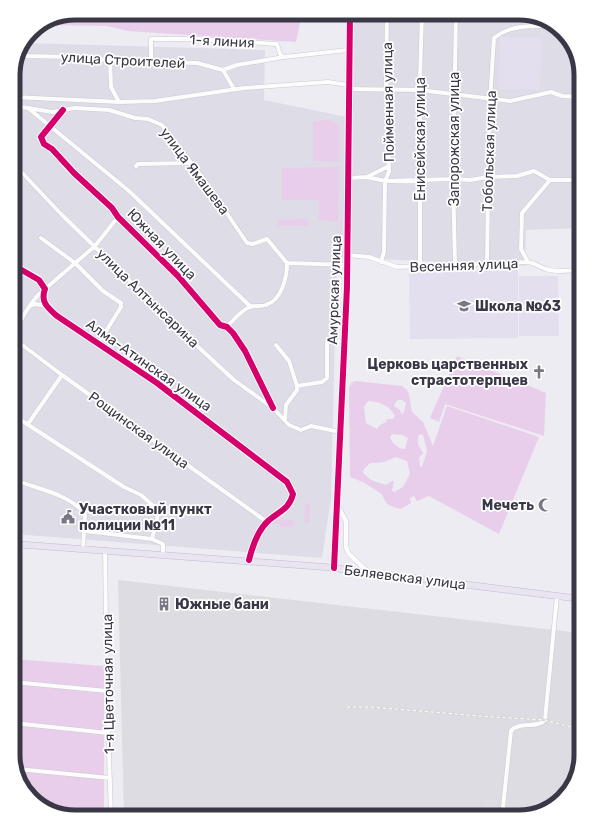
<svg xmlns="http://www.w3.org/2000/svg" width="594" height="830" font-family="Rubik,sans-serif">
  <rect width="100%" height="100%" fill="#edecf2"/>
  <path fill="#dedce7" d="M354 13H522L550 21 573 44 581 75V228L526 230 525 266 337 257 331 498 322 558 13 534V71L27 43 265 50 264 100 352 118Z"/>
  <path fill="#dddce3" d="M118 580 581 633V755L573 786 550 809 519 817H124Z"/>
  <path fill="#e3dfef" d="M500 37 542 38 540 89H499Z
    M518 270V338L410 339 409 273Z
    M519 276H558L559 336H519Z"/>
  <path fill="#e8ceeb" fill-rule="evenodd" d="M75 13H302L296 42 128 31 107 26 43 25Z
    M329 120 339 125V162L313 161V121Z
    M339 167 338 222 319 220V200H282V168Z
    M308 219V226H278V220Z
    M457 356 546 393 544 436 445 404 439 422 430 418Z
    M355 381 402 386 407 390 409 395 412 412 423 422 433 446 447 406 539 437 499 534 429 496 417 501 414 496 410 498 411 503 401 509C391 507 385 505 382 494L363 482 350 477 349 388 351 383ZM397 400H402L406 403 404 413 401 414 400 410 394 406ZM368 401C378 401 391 406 395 416L393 419H387L386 422 380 425 377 429 366 423 364 407ZM392 434 403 435 408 438 405 449C398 449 392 443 390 437ZM420 434 423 435 427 451 422 467 420 466 419 458 423 453 418 444V437ZM396 457 407 461 410 474 403 487 394 492 392 490 394 481 390 482 386 485 371 480 363 473 364 469 370 463 384 462Z
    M306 501 307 504H310L309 523 304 522Z
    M284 519 294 521 293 526 280 527V524H273L274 521Z
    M13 659 104 666V817H72L44 809 21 786 13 755Z"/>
  <path fill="#dedde3" d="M486 798 498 800 496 817 484 815Z"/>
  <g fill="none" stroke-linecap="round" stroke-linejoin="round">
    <g stroke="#cbc9d0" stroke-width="5">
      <path id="minor" d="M21 56 78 57 117 61 197 63 223 70 234 89
        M110 60 111 87 119 102
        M151 62V39H196L277 44 280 54 284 57
        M223 70 237 65 284 57 348 50
        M348 89 420 90 510 101 551 92 562 96 579 97
        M13 97 119 102 155 101 244 88 328 82 348 85
        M13 106 28 108 129 191 251 307
        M28 108 52 112 75 108 109 110 135 118 148 119 162 125 205 181 247 243 253 244 267 239 287 263 347 265
        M63 110 41 137 44 144 52 149 74 173 112 208 118 217 178 276 220 325 227 327 233 333 245 351 272 407
        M13 163 61 214 194 343 234 380 273 408 289 425 301 430 311 426 340 432
        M136 166 138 164 192 163
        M367 177 389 166
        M348 178 367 177 385 181 453 179 470 180 488 177 517 176 534 171 550 180
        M550 180H580
        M13 219 19 224
        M41 238 75 263 103 291 121 303V307L98 344
        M347 255 369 257 397 267 528 262C536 263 539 267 546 269 557 273 570 270 581 270
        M381 262 384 252 385 181 389 172 386 79 387 13
        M528 262 521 249 522 213 550 180
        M455 264 453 179 456 13
        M487 264 489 116 494 38C512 24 532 26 555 26
        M13 265 39 280 45 289C40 302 48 308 57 316L157 383 287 482 293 494C289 510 279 511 268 521 258 530 252 548 249 560
        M420 265V80L422 13
        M30 306 35 304 46 306
        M227 327C233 320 242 310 250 307 255 305 261 307 266 305 282 300 287 277 287 263
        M13 338 62 375 267 522
        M276 345 289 361 297 386 322 382 327 378V342L345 341
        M13 352C16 347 13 342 15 337 18 322 29 306 38 295L95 246 118 217
        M13 415 124 487 141 495 159 511 152 539 163 544V555
        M285 421 286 405 297 390V386
        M28 424 62 375
        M13 479C38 490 65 492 85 513L83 549
        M85 531 152 539
        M105 550 107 691 111 817
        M13 682 107 691
        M13 723 108 733
        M17 769 110 778
        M502 817 511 731C519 721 538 729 545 720L557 596"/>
    </g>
    <g stroke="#cbc9d0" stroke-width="5.5">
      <path id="tertiary" d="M579 69 581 257
        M337 505 346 521V547L349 554 368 572
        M334 568 347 287 350 13"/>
    </g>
    <g stroke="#c0bad3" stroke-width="7">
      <path id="primary" d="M13 544 325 567 581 599"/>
    </g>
    <use href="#minor" stroke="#fcfcfd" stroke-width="4"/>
    <use href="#tertiary" stroke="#fcfcfd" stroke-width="4.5"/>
    <use href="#primary" stroke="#e8e5f1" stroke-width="6"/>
    <g stroke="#d9d9da" stroke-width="2.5">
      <path id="rail" d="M347 707H370L493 717 545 720 581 730"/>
    </g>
    <use href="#rail" stroke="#fff" stroke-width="1" stroke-dasharray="3" stroke-linecap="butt"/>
    <g stroke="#fff" stroke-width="8">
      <path id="cycleway" d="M63 110 41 137 44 144 52 149 74 173 112 208 118 217 178 276 220 325 227 327 233 333 245 351 273 408
        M13 265 39 280 45 289C40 302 48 308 57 316L157 383 287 482 293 494C289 510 279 511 268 521 258 530 252 548 249 560
        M334 568 347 287 350 13"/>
    </g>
    <use href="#cycleway" stroke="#d6006c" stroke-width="6"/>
  </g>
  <defs>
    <g id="school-bare" transform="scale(1.08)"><path d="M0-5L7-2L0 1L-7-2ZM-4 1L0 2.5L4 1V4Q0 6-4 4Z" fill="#797783" stroke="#fff" stroke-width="2.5" paint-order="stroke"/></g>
    <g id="church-bare" transform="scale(1.08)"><path d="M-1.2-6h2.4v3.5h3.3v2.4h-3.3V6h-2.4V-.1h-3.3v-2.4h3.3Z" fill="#797783" stroke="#fff" stroke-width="2.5" paint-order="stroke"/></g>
    <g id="mosque-bare" transform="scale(1.08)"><path d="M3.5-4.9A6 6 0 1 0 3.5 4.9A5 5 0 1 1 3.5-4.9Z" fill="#797783" stroke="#fff" stroke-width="2.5" paint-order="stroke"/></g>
    <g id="civic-bare" transform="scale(1.08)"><path d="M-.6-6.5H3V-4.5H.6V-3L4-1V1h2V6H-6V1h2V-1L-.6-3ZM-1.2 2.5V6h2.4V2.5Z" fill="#797783" stroke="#fff" stroke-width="2.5" paint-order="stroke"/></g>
    <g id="building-bare" transform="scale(1.08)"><path d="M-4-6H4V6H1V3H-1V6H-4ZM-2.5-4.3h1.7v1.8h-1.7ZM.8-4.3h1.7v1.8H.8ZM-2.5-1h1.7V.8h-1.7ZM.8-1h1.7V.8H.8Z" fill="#797783" stroke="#fff" stroke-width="2.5" paint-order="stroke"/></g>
  </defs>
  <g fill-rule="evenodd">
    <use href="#school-bare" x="464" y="306"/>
    <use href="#church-bare" x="539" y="372"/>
    <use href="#mosque-bare" x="545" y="505"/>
    <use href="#civic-bare" x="68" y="517"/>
    <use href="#building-bare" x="164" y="604"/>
  </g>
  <g text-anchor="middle" stroke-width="3.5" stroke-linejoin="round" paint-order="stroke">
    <g font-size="14" fill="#3a3847" stroke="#fff">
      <text transform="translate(222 41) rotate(3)" y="5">1-я линия</text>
      <text transform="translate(123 60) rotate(3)" y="5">улица Строителей</text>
      <text transform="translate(388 102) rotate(-91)" y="5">Пойменная улица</text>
      <text transform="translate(420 139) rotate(-90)" y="5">Енисейская улица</text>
      <text transform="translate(454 139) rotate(-90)" y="5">Запорожская улица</text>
      <text transform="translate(489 151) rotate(-88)" y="5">Тобольская улица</text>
      <text transform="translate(195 171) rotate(53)" y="5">улица Ямашева</text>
      <text transform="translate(162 244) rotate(46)" y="5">Южная улица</text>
      <text transform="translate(464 265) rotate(-2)" y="5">Весенняя улица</text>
      <text transform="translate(334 290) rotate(-88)" y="5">Амурская улица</text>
      <text transform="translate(148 298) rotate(44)" y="5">улица Алтынсарина</text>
      <text transform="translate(149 365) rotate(35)" y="5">Алма-Атинская улица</text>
      <text transform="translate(139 430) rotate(36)" y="5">Рощинская улица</text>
      <text transform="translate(405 577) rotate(7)" y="5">Беляевская улица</text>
      <text transform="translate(108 684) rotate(-91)" y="5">1-я Цветочная улица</text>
    </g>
    <g font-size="14" font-weight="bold" fill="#3a3847" stroke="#fff" text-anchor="start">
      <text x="475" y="311">Школа №63</text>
      <text x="528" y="369" text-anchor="end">Церковь царственных<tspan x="528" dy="16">страстотерпцев</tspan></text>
      <text x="534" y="510" text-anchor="end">Мечеть</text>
      <text x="79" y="514">Участковый пункт<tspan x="79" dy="16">полиции №11</tspan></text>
      <text x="175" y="609">Южные бани</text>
    </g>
  </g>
  <path d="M0 0H594V830H0ZM75 20H519A55 55 0 0 1 574 75V755A55 55 0 0 1 519 810H75A55 55 0 0 1 20 755V75A55 55 0 0 1 75 20Z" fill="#fff" fill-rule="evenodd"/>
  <path fill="none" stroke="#3a3847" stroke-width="5" d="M75 20H519A55 55 0 0 1 574 75V755A55 55 0 0 1 519 810H75A55 55 0 0 1 20 755V75A55 55 0 0 1 75 20Z"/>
</svg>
